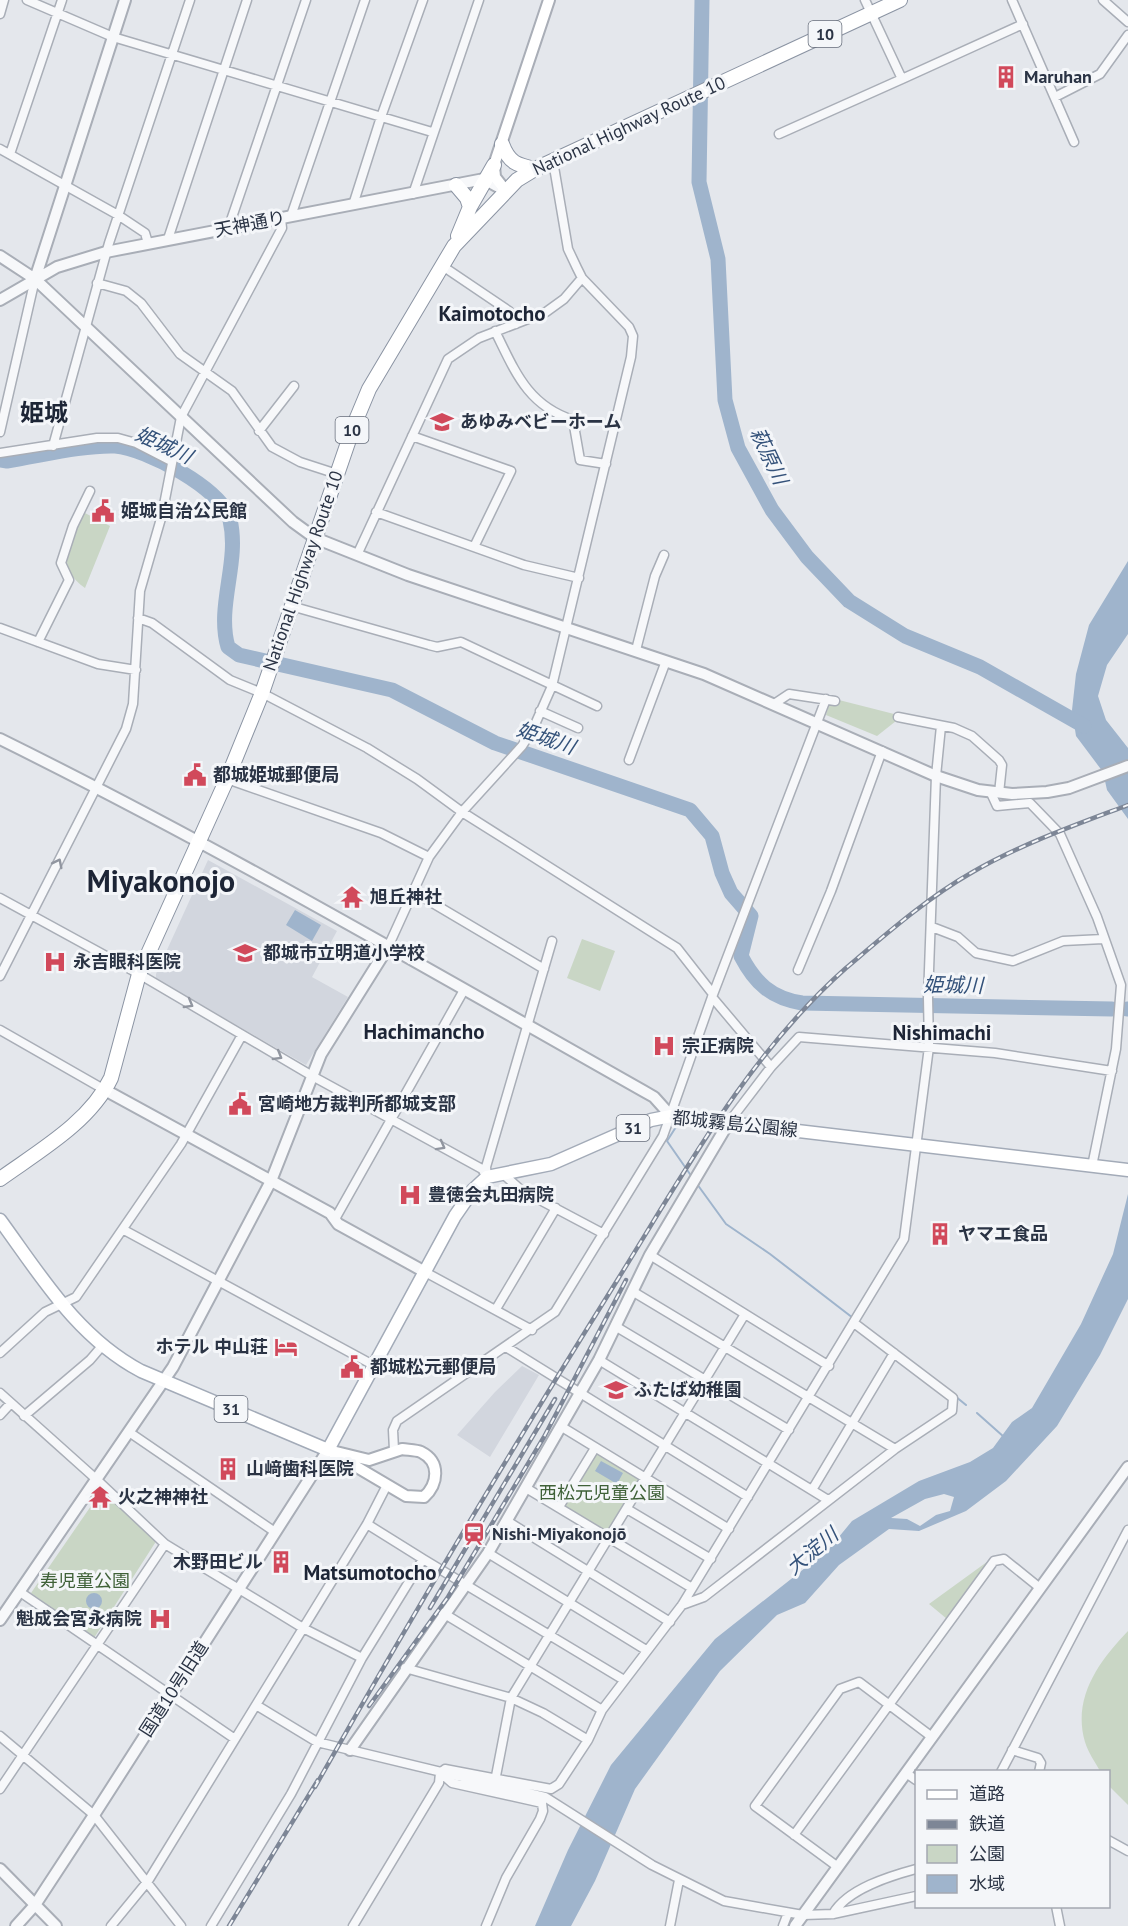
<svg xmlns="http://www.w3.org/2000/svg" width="1128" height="1926" font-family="'PT Sans','Noto Sans JP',sans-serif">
  <rect width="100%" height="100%" fill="#e4e7ec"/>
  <path fill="#d2d6de" d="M208 860 337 931 312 977 348 997 306 1065 156 979V974Z
    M522 1366 539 1375 490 1457 457 1435 495 1392Z"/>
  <path fill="#c9d6c5" d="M83 512 110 526 85 588C53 566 70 541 83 512Z
    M835 699 898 715 896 721 877 736 826 715 830 702Z
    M582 939 615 951 600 991 567 978Z
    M595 1448 646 1478 609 1538 559 1507Z
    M102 1490 156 1540 155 1543 94 1638 31 1593Z
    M991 1559 947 1619 929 1604Z
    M1128 1631V1805L1109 1786 1108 1772 1100 1771C1095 1762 1088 1752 1085 1742 1072 1698 1099 1661 1128 1631Z"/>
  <path fill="#9fb4cc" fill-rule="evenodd" d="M1128 561V634L1107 665 1098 696 1106 720 1128 748V819L1107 790 1103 772 1076 736 1072 710 1076 674 1089 625Z
    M295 910 321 925 312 941 286 925Z
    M1128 1194V1299L1100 1355 1057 1426 1006 1481 966 1511 919 1531 889 1529 839 1565 805 1603 777 1615 720 1671 635 1789 595 1881 571 1926H535L568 1850 611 1765 715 1639 829 1549 852 1521 919 1481 970 1462 993 1448 1012 1422 1032 1408 1081 1324 1113 1254ZM944 1494 954 1497 950 1511 936 1515 920 1526 907 1519 891 1518 925 1499Z
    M601 1461 623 1473 617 1484 595 1471Z
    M86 1601a8 8 0 1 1 16 0a8 8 0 1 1-16 0Z"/>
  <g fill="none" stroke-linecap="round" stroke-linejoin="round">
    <path stroke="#9fb4cc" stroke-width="2" d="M676 1127 667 1141 692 1177
      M697 1184 726 1224 770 1254 853 1318
      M955 1396 966 1405
      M977 1413 1004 1437"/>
    <path stroke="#9fb4cc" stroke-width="15" d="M702 0 699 182 718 259 725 400 738 448 772 510 807 557 849 601 905 636 980 667 1084 726
      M0 460 7 461C40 456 82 445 115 446 145 448 223 489 230 520 240 562 216 606 228 647L239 655 392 690 495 743 690 810 712 836 722 873 731 893 751 916 741 956C755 983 771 998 802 1003L1112 1009
      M1127 1009H1128"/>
    <g stroke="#a9aeb7" stroke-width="11">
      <path id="minor" d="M27 0 113 37 432 132
        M1012 0 1074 142
        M1103 0 1128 22
        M0 14 4 0
        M902 79 1023 24
        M1055 97 1100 74 1128 35
        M779 134 902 79 865 0
        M0 149 118 215 145 233 148 243
        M10 154 62 0
        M413 194 479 0
        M353 205 381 117 423 0
        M291 216 365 0
        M228 229 306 0
        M168 239 247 0
        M441 265 509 311 516 324
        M97 283 126 291 141 303 180 354 232 391 272 447 300 462 337 474
        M495 331C515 371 527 405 573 420L580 460 606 464
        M259 431 294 386
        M0 432 35 279
        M412 436 511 471 474 547
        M53 446 109 243 190 0
        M0 453 97 438H118L136 443 171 461
        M376 512 524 565 579 578
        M357 555 448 359 479 338 546 312 564 299 582 278
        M291 606 429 645 437 647 461 642 597 706
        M138 618 152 623 230 680 262 693 367 748 417 779 462 812 677 948 713 994
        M0 628 98 664 136 670
        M38 642 69 580 61 563 73 526 90 491
        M636 650 655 576 664 555
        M774 704 789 694 835 701
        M540 711 578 728
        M898 717 954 728 972 736 999 760 1002 765 999 793
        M629 760 666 661
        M227 779 381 833 429 857
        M991 793 997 806 1030 803 1060 834 1097 917 1121 985 1116 1049 1092 1166
        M414 892 544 969
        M0 898 139 974 314 1077 482 1169 487 1177
        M932 927 958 937 976 953 1013 961 1063 941 1103 939
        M388 947 429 857 462 812 522 746 533 729 552 686 631 357 633 336 629 327 582 278 577 268 568 249 553 161
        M798 970 831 891 882 751
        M0 976 126 729 133 704 140 591 162 515 181 417 282 228 281 219
        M712 997 771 1067
        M0 1030 105 1090
        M729 1122 771 1067 799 1037 995 1053 1112 1071
        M502 1173 521 1190 604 1234
        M487 1177 486 1167 552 941
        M335 1219 464 990
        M124 1230 375 1366
        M650 1255 829 1366
        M425 1272 532 1330
        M632 1291 895 1449
        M496 1309 556 1208
        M615 1326 789 1430
        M506 1347 748 1497
        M0 1353 45 1312 76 1297 181 1144 242 1035
        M599 1360 828 1500
        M0 1393 96 1479 165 1544 303 1628 362 1658
        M0 1415 11 1403
        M24 1416 90 1360 102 1346
        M562 1427 729 1529
        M129 1432 275 1532
        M394 1450 393 1430 397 1421 555 1312 663 1136 712 997 826 699
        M526 1488 692 1588
        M812 1490 894 1353
        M559 1507 595 1448
        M627 1509 711 1559
        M507 1521 670 1622
        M488 1553 646 1650
        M423 1559 624 1680
        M20 1592 235 1739
        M682 1605 704 1597 895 1449 952 1411 953 1398 854 1323
        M443 1613 602 1710
        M405 1668 511 1698 543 1713 588 1740
        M256 1705 317 1742 545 1797 652 1865 724 1901 803 1915 833 1914 916 1896
        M0 1736 94 1815 181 1926
        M1012 1750 1038 1758 1041 1763 1039 1772
        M1001 1772 1128 1530
        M440 1773 445 1769 551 1789 559 1784 588 1740 602 1710 682 1605 904 1239 929 1047 928 998 936 776 941 726
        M906 1773 916 1780
        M443 1775 452 1783 542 1803 543 1811 540 1819 506 1878 486 1926
        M496 1776 511 1698 745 1314
        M0 1789 165 1544
        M794 1835 994 1561 1004 1559 1040 1588
        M1108 1840 1128 1851
        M838 1867 755 1806 840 1689 859 1682 932 1737
        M1056 1906 1060 1926
        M833 1914C847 1889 890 1876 916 1869
        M111 1926 148 1881 367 1524 387 1485
        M211 1926 291 1794 362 1658 423 1559 367 1524
        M353 1926 439 1783 440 1773
        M670 1926 679 1880
        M783 1926 788 1913"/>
    </g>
    <g stroke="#a9aeb7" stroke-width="14">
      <path id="tertiary" d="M0 256 35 279 293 522 315 538 408 575 704 674 936 776 978 790 1012 794 1047 792 1069 788 1128 766
        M35 279 125 0
        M0 300 57 267 106 252 484 179 506 191
        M0 739C223 849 438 975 654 1097L671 1116
        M105 1090 330 1213 338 1224 425 1272
        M0 1620 173 1367 271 1181 321 1054 388 947
        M350 1750 488 1553 599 1360 650 1255 729 1122
        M0 1869 56 1926
        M16 1926 35 1905 94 1815 328 1450
        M795 1926 1128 1467"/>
    </g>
    <g stroke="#a9aeb7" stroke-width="14">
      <path id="secondary" d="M506 191 495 177 494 165 549 0
        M402 1449C408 1450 416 1450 421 1452 441 1462 438 1484 424 1497L406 1496 328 1450 369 1460Z"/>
    </g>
    <g stroke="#a3abb8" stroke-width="15">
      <path id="primary" d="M0 1220C41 1276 77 1337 141 1371L328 1450 455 1216 473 1190 487 1177 551 1164 651 1120 671 1116 1128 1170"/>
    </g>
    <g stroke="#8b94a3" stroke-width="16">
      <path id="trunk" d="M502 144C509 163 517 165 535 169
        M456 185 467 198 470 207
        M458 236 470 207 494 165
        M0 1179C39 1151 90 1122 111 1078L139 974 227 779 262 693 354 425 369 389 454 246 517 180 535 169 900 0"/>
    </g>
    <use href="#minor" stroke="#f7f8fa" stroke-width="8"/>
    <use href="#tertiary" stroke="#f7f8fa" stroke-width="10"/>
    <use href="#secondary" stroke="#fff" stroke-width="10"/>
    <use href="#primary" stroke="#fff" stroke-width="12"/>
    <use href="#trunk" stroke="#fff" stroke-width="14"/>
    <g stroke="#7d8696" stroke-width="4.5">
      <path id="rail" d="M430 1608 555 1399
        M369 1706 448 1597 544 1437 626 1280
        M315 1787C412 1615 513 1447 618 1279 685 1171 749 1054 846 968 885 935 927 898 971 873 1021 844 1075 825 1128 805
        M229 1926 318 1780"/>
    </g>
    <use href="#rail" stroke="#f4f6f9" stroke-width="2" stroke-dasharray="7" stroke-linecap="butt"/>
  </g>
  <defs><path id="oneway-chevron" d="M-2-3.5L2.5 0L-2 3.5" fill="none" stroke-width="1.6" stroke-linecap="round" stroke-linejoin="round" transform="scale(1.5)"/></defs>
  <g stroke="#9196a0">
    <use href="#oneway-chevron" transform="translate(58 863) rotate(-63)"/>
    <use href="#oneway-chevron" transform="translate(189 1004) rotate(30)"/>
    <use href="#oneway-chevron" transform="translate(278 1056) rotate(31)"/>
    <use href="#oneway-chevron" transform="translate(441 1146) rotate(29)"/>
  </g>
  <defs>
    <g id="building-bare" transform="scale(1.8)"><path d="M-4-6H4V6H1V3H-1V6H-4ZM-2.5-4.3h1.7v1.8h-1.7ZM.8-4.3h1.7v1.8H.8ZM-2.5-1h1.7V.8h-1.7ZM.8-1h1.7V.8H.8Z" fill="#d1495b" stroke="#f4f6f9" stroke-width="2.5" paint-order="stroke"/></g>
    <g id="school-bare" transform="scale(1.8)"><path d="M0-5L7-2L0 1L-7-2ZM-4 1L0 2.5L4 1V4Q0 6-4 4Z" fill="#d1495b" stroke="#f4f6f9" stroke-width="2.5" paint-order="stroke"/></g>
    <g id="civic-bare" transform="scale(1.8)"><path d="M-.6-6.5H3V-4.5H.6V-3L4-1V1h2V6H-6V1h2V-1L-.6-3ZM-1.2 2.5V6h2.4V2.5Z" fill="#d1495b" stroke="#f4f6f9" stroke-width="2.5" paint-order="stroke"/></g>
    <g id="temple-bare" transform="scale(1.8)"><path d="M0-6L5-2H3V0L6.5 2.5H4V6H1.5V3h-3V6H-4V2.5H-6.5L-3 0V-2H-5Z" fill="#d1495b" stroke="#f4f6f9" stroke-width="2.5" paint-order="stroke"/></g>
    <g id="hospital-bare" transform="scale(1.8)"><path d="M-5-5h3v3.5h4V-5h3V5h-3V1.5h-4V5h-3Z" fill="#d1495b" stroke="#f4f6f9" stroke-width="2.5" paint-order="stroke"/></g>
    <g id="hotel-bare" transform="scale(1.8)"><path d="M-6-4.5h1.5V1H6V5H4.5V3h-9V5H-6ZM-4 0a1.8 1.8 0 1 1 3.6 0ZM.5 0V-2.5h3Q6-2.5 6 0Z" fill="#d1495b" stroke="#f4f6f9" stroke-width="2.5" paint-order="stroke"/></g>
    <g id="station-bare" transform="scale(1.8)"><path d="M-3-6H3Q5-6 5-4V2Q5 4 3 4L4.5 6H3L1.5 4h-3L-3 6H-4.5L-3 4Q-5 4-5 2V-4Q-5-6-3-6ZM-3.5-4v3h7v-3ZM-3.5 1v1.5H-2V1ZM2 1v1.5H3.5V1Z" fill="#d1495b" stroke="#f4f6f9" stroke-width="2.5" paint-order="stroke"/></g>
  </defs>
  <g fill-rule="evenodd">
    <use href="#building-bare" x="1006" y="77"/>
    <use href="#school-bare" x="442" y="422"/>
    <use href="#civic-bare" x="103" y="511"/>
    <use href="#civic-bare" x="195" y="775"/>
    <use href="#temple-bare" x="352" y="897"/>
    <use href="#school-bare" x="245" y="953"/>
    <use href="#hospital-bare" x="55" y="962"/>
    <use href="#hospital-bare" x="664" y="1046"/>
    <use href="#civic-bare" x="240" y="1104"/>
    <use href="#hospital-bare" x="410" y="1195"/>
    <use href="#building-bare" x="940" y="1234"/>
    <use href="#hotel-bare" x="286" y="1347"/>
    <use href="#civic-bare" x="352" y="1367"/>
    <use href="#school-bare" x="616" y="1390"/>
    <use href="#building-bare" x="228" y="1469"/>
    <use href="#temple-bare" x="100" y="1497"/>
    <use href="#station-bare" x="474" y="1534"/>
    <use href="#building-bare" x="281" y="1562"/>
    <use href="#hospital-bare" x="160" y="1619"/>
  </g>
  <g text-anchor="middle" stroke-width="6" stroke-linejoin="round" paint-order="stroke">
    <g fill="#f4f6f9" stroke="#676e7b" stroke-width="1.5">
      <rect x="808.5" y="21" width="33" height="26" rx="4.5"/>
      <rect x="335.5" y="417" width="33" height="26" rx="4.5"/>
      <rect x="616.5" y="1115" width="33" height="26" rx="4.5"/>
      <rect x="214.5" y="1396" width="33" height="26" rx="4.5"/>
    </g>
    <g font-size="16" font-weight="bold" fill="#2b3445">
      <text x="825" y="40">10</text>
      <text x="352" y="436">10</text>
      <text x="633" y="1134">31</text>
      <text x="231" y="1415">31</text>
    </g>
    <g font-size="18" font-weight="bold" fill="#2b3445" stroke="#f4f6f9" text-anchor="start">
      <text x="1024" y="83">Maruhan</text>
      <text x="460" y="428">あゆみベビーホーム</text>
      <text x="121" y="517">姫城自治公民館</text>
      <text x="213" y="781">都城姫城郵便局</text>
      <text x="370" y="903">旭丘神社</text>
      <text x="263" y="959">都城市立明道小学校</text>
      <text x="73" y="968">永吉眼科医院</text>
      <text x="682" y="1052">宗正病院</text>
      <text x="258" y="1110">宮崎地方裁判所都城支部</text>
      <text x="428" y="1201">豊徳会丸田病院</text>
      <text x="958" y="1240">ヤマエ食品</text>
      <text x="268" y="1353" text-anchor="end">ホテル 中山荘</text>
      <text x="370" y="1373">都城松元郵便局</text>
      <text x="634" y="1396">ふたば幼稚園</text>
      <text x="246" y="1475">山﨑歯科医院</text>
      <text x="118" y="1503">火之神神社</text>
      <text x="492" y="1540">Nishi-Miyakonojō</text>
      <text x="263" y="1568" text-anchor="end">木野田ビル</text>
      <text x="142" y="1625" text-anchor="end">魁成会宮永病院</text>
    </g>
    <g font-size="18" fill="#2b3445" stroke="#f4f6f9">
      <text transform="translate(629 126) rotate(-25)" y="6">National Highway Route 10</text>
      <text transform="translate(250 224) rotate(-11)" y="6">天神通り</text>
      <text transform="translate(303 571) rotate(-71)" y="6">National Highway Route 10</text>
      <text transform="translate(735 1124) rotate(6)" y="6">都城霧島公園線</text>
      <text transform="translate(174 1689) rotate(-57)" y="6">国道10号旧道</text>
    </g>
    <g font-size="18" fill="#3f6138" stroke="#f4f6f9">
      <text x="602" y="1499">西松元児童公園</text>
      <text x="85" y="1587">寿児童公園</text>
    </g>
    <g font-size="20" font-style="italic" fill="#34527a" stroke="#f4f6f9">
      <text transform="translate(164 445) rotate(25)" y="7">姫城川</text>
      <text transform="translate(769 456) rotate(65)" y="7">萩原川</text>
      <text transform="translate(546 738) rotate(19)" y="7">姫城川</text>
      <text transform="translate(953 985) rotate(1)" y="7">姫城川</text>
      <text transform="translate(812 1551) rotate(-40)" y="7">大淀川</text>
    </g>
    <g font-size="21" font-weight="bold" fill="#1d2536" stroke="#f4f6f9">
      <text x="492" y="321">Kaimotocho</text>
      <text x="424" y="1039">Hachimancho</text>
      <text x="942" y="1040">Nishimachi</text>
      <text x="370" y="1580">Matsumotocho</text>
    </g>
    <g font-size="24" font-weight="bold" fill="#1d2536" stroke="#f4f6f9">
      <text x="44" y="421">姫城</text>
    </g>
    <g font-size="30" font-weight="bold" fill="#1d2536" stroke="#f4f6f9">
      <text x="161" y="892">Miyakonojo</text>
    </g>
  </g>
  <rect x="915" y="1770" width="195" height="138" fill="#f4f6f9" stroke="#a4a8b1" stroke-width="1.5"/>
  <rect x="927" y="1790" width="30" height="9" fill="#ffffff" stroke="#a4a8b1" stroke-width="1.5"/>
  <text x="969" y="1800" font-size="18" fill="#2b3445">道路</text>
  <rect x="927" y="1820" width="30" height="9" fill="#7d8696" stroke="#a4a8b1" stroke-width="1.5"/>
  <text x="969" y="1830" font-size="18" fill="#2b3445">鉄道</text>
  <rect x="927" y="1845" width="30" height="18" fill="#c9d6c5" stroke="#a4a8b1" stroke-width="1.5"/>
  <text x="969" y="1860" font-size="18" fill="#2b3445">公園</text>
  <rect x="927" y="1875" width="30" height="18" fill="#9fb4cc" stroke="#a4a8b1" stroke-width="1.5"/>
  <text x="969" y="1890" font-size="18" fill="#2b3445">水域</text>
</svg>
